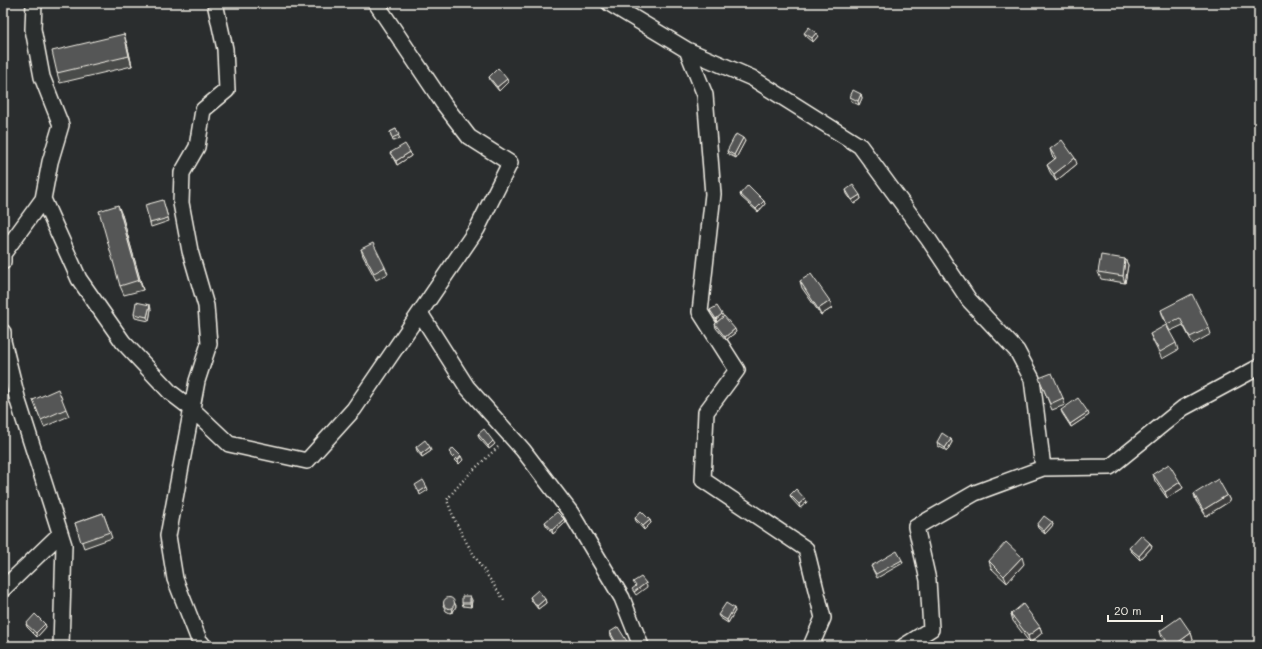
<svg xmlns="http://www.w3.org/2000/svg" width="1262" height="649" font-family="Mali,sans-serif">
  <rect width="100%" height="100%" fill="#2a2d2e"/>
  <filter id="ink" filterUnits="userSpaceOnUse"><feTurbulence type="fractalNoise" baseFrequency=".025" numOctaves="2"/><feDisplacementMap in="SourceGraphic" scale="8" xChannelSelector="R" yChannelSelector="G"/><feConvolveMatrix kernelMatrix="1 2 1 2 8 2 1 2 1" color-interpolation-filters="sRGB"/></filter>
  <g filter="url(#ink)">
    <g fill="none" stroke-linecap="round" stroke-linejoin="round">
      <g stroke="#f4f1e8" stroke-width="18">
        <path id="street" d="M609 3 687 50 752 78 860 146 929 240 969 300 1017 351 1032 379 1043 468
          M687 50 705 95 713 194 700 312 737 370 706 412 703 480 806 549 823 618 811 646
          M43 199 79 279 123 342 171 393 192 409 229 444 307 461 354 409 477 229 510 163 469 137 443 103 376 3
          M3 262V254L43 199 50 162 61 125 42 77 33 29 34 3
          M420 313 467 387 523 450 571 513 622 598 641 646
          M3 332V341L18 401 64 545 61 646
          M3 589 60 534
          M204 646 199 640 175 579 168 536 197 381 209 344 206 306 190 251 181 203 182 173 197 147 203 110 227 90 225 49 215 3
          M904 646 931 629 928 580 916 527 975 493 1043 468 1110 467 1183 408 1259 367"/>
      </g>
      <path stroke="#f4f1e8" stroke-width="2.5" stroke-dasharray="1 3" stroke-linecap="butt" d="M498 447C480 464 462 479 447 500 459 536 483 569 504 600"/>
      <use href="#street" stroke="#2a2d2e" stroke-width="15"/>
    </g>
    <path fill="#494b4a" stroke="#f4f1e8" d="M804 33 818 36 813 42 806 36Z
      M127 44 132 66 60 83 57 73Z
      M489 77 508 82 499 91 490 80Z
      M861 94 862 98 859 105 851 101 850 97Z
      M396 129 400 139 393 141 390 132Z
      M745 141 736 158 728 154 727 151Z
      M1050 149 1077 164 1056 181 1050 172 1047 165 1055 159 1052 156Z
      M410 152 411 156 397 165 392 156 390 153Z
      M846 190 860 195 861 199 854 204 847 194Z
      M740 194 764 201 765 204 758 212 741 197Z
      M164 204 169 221 151 227 150 223Z
      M122 215 143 290 124 295 120 286Z
      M361 249 385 267 388 274 376 280 363 256Z
      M1125 259 1128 265 1125 283 1101 279 1098 272Z
      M800 281 830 301 832 308 821 315 802 288Z
      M151 309 149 321 135 318 134 314Z
      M710 310 722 314 723 317 736 332 726 340 716 328 715 324 720 320 717 322 711 314Z
      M1161 310 1209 328 1211 334 1193 344 1183 325 1170 331 1163 317Z
      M1150 334 1176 343 1178 350 1162 359 1153 341Z
      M1042 385 1063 398 1065 405 1052 410Z
      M33 400 66 409 69 416 44 427Z
      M1061 410 1089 415 1071 427 1062 413Z
      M478 434 495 444 489 449 479 438Z
      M951 439 952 442 947 451 938 446 937 442Z
      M416 447 431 451 422 457 417 451Z
      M450 452 463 460 459 464 451 456Z
      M1153 474 1180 482 1183 488 1167 498 1155 481Z
      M1194 494 1227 495 1230 501 1206 516 1196 501Z
      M790 495 805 499 807 502 800 508 791 498Z
      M103 513 112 538 84 548 75 523Z
      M635 518 650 520 651 523 644 530 636 521Z
      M564 519 565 523 553 534 546 525 545 522Z
      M1052 522 1053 525 1045 534 1038 528 1037 525Z
      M1150 543 1152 547 1140 560 1131 551 1129 548Z
      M902 560 903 563 877 578 871 566Z
      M989 561 1024 564 1007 583 991 568Z
      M530 597 545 599 546 603 538 609 531 600Z
      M472 600 471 607 463 606 462 603Z
      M454 602 456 606 453 612 450 613 446 611 443 605Z
      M735 611 728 623 720 618 718 615Z
      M1011 614 1040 627 1042 633 1030 643 1013 621Z
      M26 624H45L46 627 37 637 27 627Z
      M1160 631 1191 633 1193 640 1185 646H1168L1162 638Z
      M610 632 628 643 629 646H617L611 636Z"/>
    <path fill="#3c3d3c" stroke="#f4f1e8" d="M816 33 818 36 813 42 812 38Z
      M124 34 127 44 132 66 129 56Z
      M507 79 508 82 499 91 497 87Z
      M861 94 862 98 859 105 858 101Z
      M743 138 745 141 736 158 734 155Z
      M410 152 411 156 397 165 396 161Z
      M1075 158 1077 164 1056 181 1054 174Z
      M860 195 861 199 854 204 852 200Z
      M764 201 765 204 758 212 756 209Z
      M118 205 122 215 143 290 139 280Z
      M1125 259 1128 265 1125 283 1123 276Z
      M830 301 832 308 821 315 818 309Z
      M150 305 151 309 149 321 147 317Z
      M722 314 724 317 717 322 716 319Z
      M735 329 736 332 726 340 725 337Z
      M1088 412 1089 415 1071 427 1070 424Z
      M951 439 952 442 947 451 945 448Z
      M493 441 495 444 489 449 488 446Z
      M430 447 431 451 422 457 421 454Z
      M461 456 463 460 459 464 458 460Z
      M1180 482 1183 488 1167 498 1165 492Z
      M427 487 428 490 420 495 419 492Z
      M1227 495 1230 501 1206 516 1203 510Z
      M805 499 807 502 800 508 799 504Z
      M564 519 565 523 553 534 552 530Z
      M650 520 651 523 644 530 643 526Z
      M1052 522 1053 525 1045 534 1044 531Z
      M1150 543 1152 547 1140 560 1139 556Z
      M1022 557 1024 564 1007 583 1004 576Z
      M646 583 647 587 636 595 634 592Z
      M470 596 472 600 471 607 470 603Z
      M545 599 546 603 538 609 537 606Z
      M454 602 456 606 453 612 452 608Z
      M734 608 735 611 728 623 727 620Z
      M45 624 46 627 37 637 36 633Z
      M1040 627 1042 633 1030 643 1028 636Z
      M1191 633 1193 640 1185 646H1173Z"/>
    <path fill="#555756" stroke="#f4f1e8" d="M809 27 816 33 812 38 804 33Z
      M124 34 129 56 57 73 52 51Z
      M498 68 507 79 497 87 489 77Z
      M853 90 861 94 858 101 850 97Z
      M396 129 399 135 392 138 390 132Z
      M736 134 743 138 734 155 727 151Z
      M1062 140 1075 158 1054 174 1047 165 1056 158 1050 149Z
      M405 144 410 152 396 161 390 153Z
      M748 185 764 201 756 209 740 194Z
      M853 185 860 195 852 200 846 190Z
      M163 200 168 218 150 223 145 205Z
      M118 205 139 280 120 286 99 211Z
      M373 243 385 267 374 273 361 249Z
      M1101 255 1125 259 1123 276 1098 272Z
      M811 274 830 301 818 309 800 281Z
      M1192 294 1209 328 1190 337 1180 318 1167 324 1161 310Z
      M136 302 150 305 147 317 134 314Z
      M717 306 722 314 716 319 710 310Z
      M724 316 735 329 725 337 715 324Z
      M1166 325 1176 343 1160 352 1150 334Z
      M1052 373 1063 398 1050 404 1039 378Z
      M58 389 66 409 41 420 33 400Z
      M1078 398 1088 412 1070 424 1061 410Z
      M484 429 493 441 488 446 478 434Z
      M942 433 951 439 945 448 937 442Z
      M425 440 430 447 421 454 416 447Z
      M453 448 461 456 458 460 450 452Z
      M1169 464 1180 482 1165 492 1153 474Z
      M1218 479 1227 495 1203 510 1194 494Z
      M423 480 427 487 419 492 415 485Z
      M796 489 805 499 799 504 790 495Z
      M641 511 650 520 643 526 635 518Z
      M557 512 564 519 552 530 545 522Z
      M103 513 110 532 81 542 75 523Z
      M1044 516 1052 522 1044 531 1037 525Z
      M1141 535 1150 543 1139 556 1129 548Z
      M1006 542 1022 557 1004 576 989 561Z
      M897 551 902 560 876 574 871 566Z
      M641 577 646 583 634 592 632 589 636 586 633 582Z
      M538 590 545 599 537 606 530 597Z
      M462 596H470V603H462Z
      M443.5 603a5.5 5.5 0 1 1 11 0a5.5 5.5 0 1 1-11 0Z
      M726 603 734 608 727 620 718 615Z
      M1023 604 1040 627 1028 636 1011 614Z
      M35 614 45 624 36 633 26 624Z
      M1180 617 1191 633 1173 646H1170L1160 631Z
      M618 627 628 643 623 646H618L610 632Z"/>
  </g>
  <rect width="1262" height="649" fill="none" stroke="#2a2d2e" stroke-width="16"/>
  <rect x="8" y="8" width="1246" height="633" fill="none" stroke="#f4f1e8" stroke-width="1.5" filter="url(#ink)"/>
  <path d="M1108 615v6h54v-6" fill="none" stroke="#f4f1e8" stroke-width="2"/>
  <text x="1114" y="615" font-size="12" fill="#f4f1e8" stroke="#2a2d2e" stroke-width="3" paint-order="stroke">20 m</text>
</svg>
